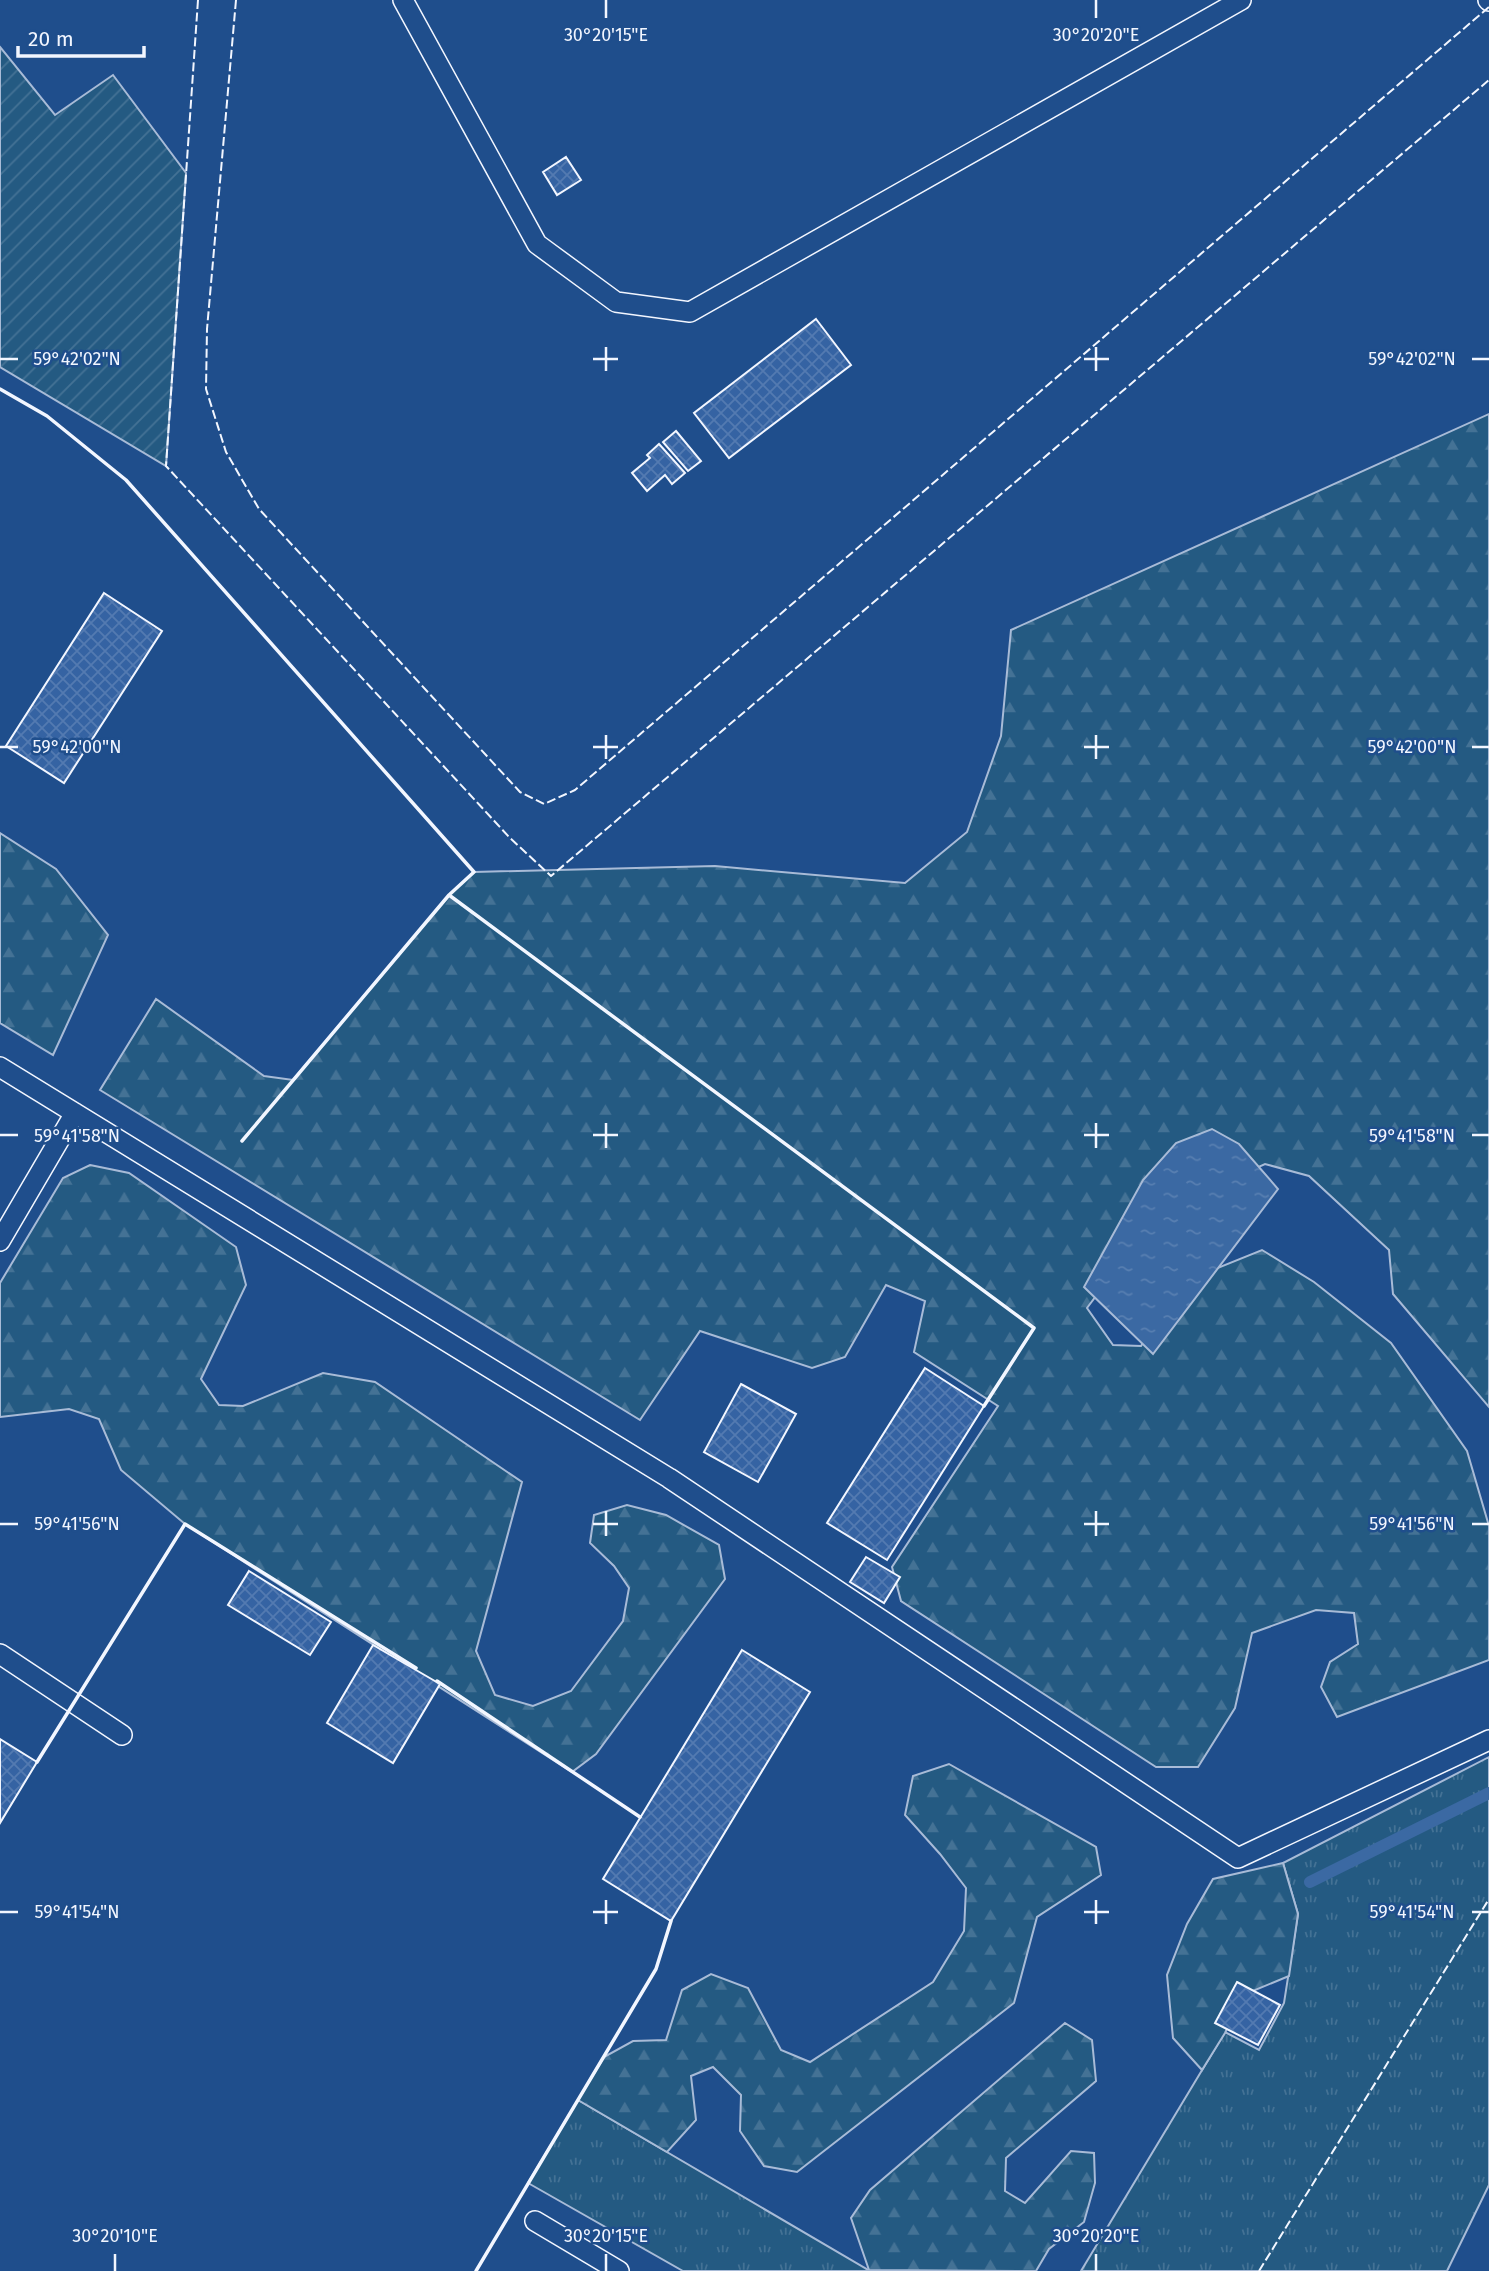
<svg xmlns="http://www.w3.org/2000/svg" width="1489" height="2271" font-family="'Fira Sans',sans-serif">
  <defs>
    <pattern id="grass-tufts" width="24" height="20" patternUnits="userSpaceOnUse" patternTransform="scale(1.75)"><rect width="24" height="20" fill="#245a82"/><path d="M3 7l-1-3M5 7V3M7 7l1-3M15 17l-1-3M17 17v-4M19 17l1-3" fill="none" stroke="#447295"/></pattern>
    <pattern id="forest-firs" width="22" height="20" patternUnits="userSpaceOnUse" patternTransform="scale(1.75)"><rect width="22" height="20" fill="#245a82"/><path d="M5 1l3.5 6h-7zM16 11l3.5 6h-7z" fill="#447295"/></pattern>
    <pattern id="garden-furrows" width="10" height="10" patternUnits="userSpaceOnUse" patternTransform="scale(1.75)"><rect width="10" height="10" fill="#245a82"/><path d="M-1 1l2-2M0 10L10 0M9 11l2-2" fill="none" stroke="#447295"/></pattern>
    <pattern id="water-ripples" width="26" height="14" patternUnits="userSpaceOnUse" patternTransform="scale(1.75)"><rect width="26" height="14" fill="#3b69a3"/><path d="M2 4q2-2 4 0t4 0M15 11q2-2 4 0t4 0" fill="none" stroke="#587fb1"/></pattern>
    <pattern id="building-cross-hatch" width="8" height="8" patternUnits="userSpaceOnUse" patternTransform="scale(1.75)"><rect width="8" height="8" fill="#3563a3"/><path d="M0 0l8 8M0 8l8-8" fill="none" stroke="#537ab1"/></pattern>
  </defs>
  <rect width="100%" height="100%" fill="#1f4e8c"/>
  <path fill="url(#grass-tufts)" stroke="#a8bbd7" stroke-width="2" d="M1489 1757V2185L1447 2271H1081L1225 2032 1259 2050 1284 2003 1298 1914 1283 1863Z
    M578 2100 870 2271H683L528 2183Z"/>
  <path fill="url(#forest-firs)" stroke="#a8bbd7" stroke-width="2" d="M1489 414V1407L1393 1294 1389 1250 1309 1176 1265 1164 1160 1211 1087 1308 1113 1345 1141 1346 1183 1282 1262 1250 1314 1282 1391 1343 1467 1451 1489 1526V1660L1337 1717 1321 1687 1330 1662 1358 1644 1354 1613 1316 1610 1252 1633 1235 1708 1198 1767H1156L901 1601 892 1567 998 1406 914 1352 925 1301 886 1285 845 1357 812 1368 700 1331 640 1420 100 1090 156 999 264 1076 293 1080 449 895 474 872 715 866 905 883 967 832 1001 736 1011 630Z
    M0 833 56 869 108 935 53 1055 0 1023Z
    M90 1165 129 1173 236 1247 246 1285 201 1379 219 1405 243 1406 323 1373 375 1382 522 1482 476 1651 495 1695 533 1706 571 1691 623 1621 629 1588 614 1566 590 1543 594 1515 627 1505 666 1515 719 1545 725 1579 596 1754 572 1772 185 1524 121 1470 99 1419 69 1409 0 1417V1283L63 1178Z
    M949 1764 1096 1847 1101 1875 1037 1917 1014 2003 797 2172 764 2166 740 2131 741 2095 713 2067 691 2076 696 2120 667 2152 578 2100 604 2057 633 2041 666 2040 682 1990 711 1974 748 1988 781 2050 810 2062 933 1982 964 1931 966 1888 940 1854 905 1815 913 1776Z
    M1283 1863 1298 1914 1289 1976 1243 1995 1225 2033 1202 2070 1173 2038 1167 1975 1187 1924 1213 1879Z
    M1065 2023 1092 2040 1096 2081 1006 2158 1005 2191 1025 2203 1071 2151 1094 2153 1095 2183 1084 2222 1049 2249 1036 2271 869 2270 851 2218 870 2190Z"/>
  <path fill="url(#garden-furrows)" stroke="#a8bbd7" stroke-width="2" d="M0 47 55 115 113 75 186 173 166 466 0 367Z"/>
  <path fill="url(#water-ripples)" stroke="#a8bbd7" stroke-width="2" d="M1212 1129 1239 1144 1278 1189 1153 1354 1084 1287 1143 1180 1176 1143Z"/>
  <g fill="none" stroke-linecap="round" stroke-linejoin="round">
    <path stroke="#3b69a3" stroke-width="12" d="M1310 1882 1489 1793"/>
  </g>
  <path fill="url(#building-cross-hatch)" stroke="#f2f6ff" stroke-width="2" d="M566 157 581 180 557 195 543 172Z
    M816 319 851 365 729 458 694 413Z
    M676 431 701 461 688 471 663 442Z
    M659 444 685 473 672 484 665 475 647 491 632 473 650 458 647 455Z
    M104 593 162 631 64 783 6 746Z
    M925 1368 984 1406 887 1560 827 1523Z
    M741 1384 796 1414 758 1482 704 1452Z
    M866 1557 900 1577 884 1603 850 1582Z
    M249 1571 331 1622 310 1655 228 1605Z
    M373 1645 440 1684 393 1763 327 1723Z
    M742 1650 810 1692 671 1921 603 1879Z
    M0 1739 37 1762 0 1823Z
    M1237 1982 1280 2005 1258 2045 1215 2023Z"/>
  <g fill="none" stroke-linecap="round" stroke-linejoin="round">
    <g stroke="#f2f6ff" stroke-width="22">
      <path id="lane" d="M403 0 537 244 616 302 690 312 1241 0
        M1488 0 1489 1
        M0 1067 669 1478 1238 1858 1489 1740
        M0 1241 75 1113
        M0 1654 122 1735
        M535 2221 619 2271"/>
    </g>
    <use href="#lane" stroke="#1f4e8c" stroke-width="19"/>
    <path stroke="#f2f6ff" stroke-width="2" stroke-dasharray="9 3.5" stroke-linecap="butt" d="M198 0 166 466 510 838 551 876 1489 80
      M236 0 207 329 206 389 226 452 259 509 520 792 544 804 575 790 1489 7
      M1259 2271 1489 1899"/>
    <path stroke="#f2f6ff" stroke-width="3.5" d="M0 389 47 416 126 480 474 872 449 895 1034 1328 984 1406
      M242 1141 449 895
      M437 1681 640 1817
      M37 1762 185 1524 416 1668
      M476 2271 656 1969 671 1921"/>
  </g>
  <path fill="none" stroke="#f2f6ff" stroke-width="2.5" d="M606 0V18M1096 0V18M606 347V371M1096 347V371M0 359H18M593 359H618M1084 359H1109M1472 359H1489M606 735V759M1096 735V759M0 747H18M593 747H618M1084 747H1109M1472 747H1489M606 1123V1148M1096 1123V1148M0 1135H18M593 1135H618M1084 1135H1109M1472 1135H1489M606 1511V1536M1096 1511V1536M0 1524H18M593 1524H618M1084 1524H1109M1472 1524H1489M606 1900V1924M1096 1900V1924M0 1912H18M593 1912H618M1084 1912H1109M1472 1912H1489M115 2254V2271M606 2254V2271M1096 2254V2271"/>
  <g font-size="18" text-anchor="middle" fill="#f2f6ff" stroke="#1f4e8c" stroke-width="5" stroke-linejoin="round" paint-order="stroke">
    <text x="606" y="41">30°20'15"E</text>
    <text x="1096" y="41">30°20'20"E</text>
    <text x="77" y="365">59°42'02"N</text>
    <text x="1412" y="365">59°42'02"N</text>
    <text x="77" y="753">59°42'00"N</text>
    <text x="1412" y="753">59°42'00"N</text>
    <text x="77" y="1142">59°41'58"N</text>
    <text x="1412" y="1142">59°41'58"N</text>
    <text x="77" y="1530">59°41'56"N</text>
    <text x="1412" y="1530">59°41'56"N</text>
    <text x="77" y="1918">59°41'54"N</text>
    <text x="1412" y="1918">59°41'54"N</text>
    <text x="115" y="2242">30°20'10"E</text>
    <text x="606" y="2242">30°20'15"E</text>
    <text x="1096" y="2242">30°20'20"E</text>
  </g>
  <path d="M18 46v10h126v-10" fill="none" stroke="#f2f6ff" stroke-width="3.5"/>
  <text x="28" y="46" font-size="21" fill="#f2f6ff" stroke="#1f4e8c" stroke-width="5" paint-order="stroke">20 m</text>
</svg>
